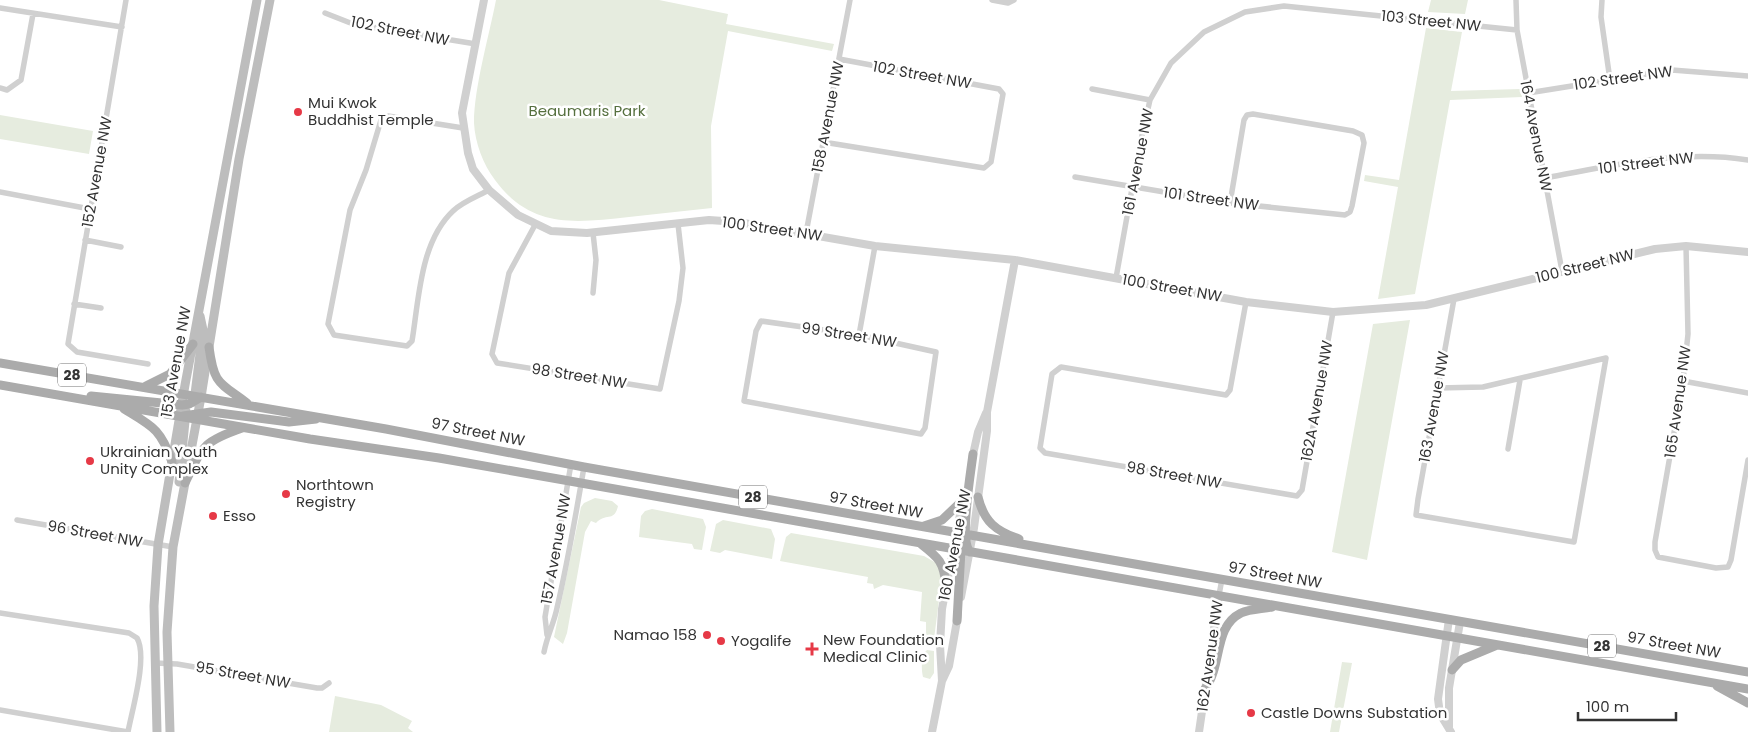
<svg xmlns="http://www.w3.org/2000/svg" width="1748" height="732" font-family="Poppins,sans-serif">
  <rect width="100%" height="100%" fill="#fff"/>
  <path fill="#e6ecdf" d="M496 0H659L728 14 726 24 834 44 832 51 728 31 711 126 712 208C684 211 656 214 629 217 574 223 531 229 495 180 483 164 475 143 474 123 474 88 489 36 496 0Z
    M1431 0H1468L1465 14 1428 12Z
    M1426 28 1462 32 1451 91 1520 89 1522 97 1450 100 1415 294 1378 299 1398 187 1364 181 1365 175 1399 180Z
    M0 115 93 131 89 154 0 139Z
    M1410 320 1367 560 1332 552 1373 324Z
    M595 498 612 501 618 506C614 523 606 512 596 523L591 521 585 532 567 633 563 644 554 637 581 507 584 503Z
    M652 509 703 519 706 527 702 550 694 549 692 544 639 537 641 516 645 511Z
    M723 520 771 529 775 539 772 559 725 550 720 553 710 551 716 524Z
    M791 533 924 556 938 564 942 577 934 639 922 638 921 633H926V622L920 621 922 592 883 585 874 589 873 584 867 583 868 577 780 561 786 537Z
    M927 650 934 651V673L930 679 923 677C921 669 921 655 927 650Z
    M1342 662 1352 663 1339 732H1330Z
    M335 696 381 705 412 721 408 728 413 732H329Z"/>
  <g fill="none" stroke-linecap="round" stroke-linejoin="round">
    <path stroke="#d0d0d0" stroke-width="5.5" d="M126 0 68 344 77 352 148 364
      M992 0 1008 3 1014 0
      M1516 0 1517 30 1562 271
      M1602 0 1601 17 1610 80
      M0 8 122 27
      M325 13 353 24 476 44
      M0 88 7 90 21 80 33 14
      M1092 89 1150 100
      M1528 93 1672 70 1748 76
      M463 128 388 116 381 120 366 170 350 210 328 324 334 335 407 346 412 341C419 299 420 242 453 211 462 202 478 196 489 190
      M823 142 984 168 991 162 1003 94 999 89 839 59
      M1075 177 1230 203 1345 215 1350 212 1352 206 1364 143 1362 135 1353 131 1253 114 1247 115 1244 120 1230 203
      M1544 178C1612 166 1679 149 1748 160
      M0 192 90 209
      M535 225 509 273 492 354 497 363 660 389 679 301 683 268 678 224
      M806 233 850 0
      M85 240 121 247
      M1686 246 1688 334 1683 381 1655 542V550L1658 557 1716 568 1728 567 1731 560 1748 460
      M1116 278 1140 144 1150 100 1171 63 1204 32 1245 12 1284 6 1517 30
      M593 293 596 260 593 233
      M1246 302 1230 390 1226 395 1061 367 1052 374 1040 448 1045 453 1297 496 1302 490 1333 312
      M74 304 101 308
      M761 321 859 335 936 352 925 428 921 434 744 401 756 331Z
      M859 335 875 246
      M1683 381 1748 393
      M1438 388 1483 387 1606 358 1574 542 1416 515 1418 499C1430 432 1442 366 1454 299
      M1508 449 1520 380
      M17 520 173 547
      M1219 595 1222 579
      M0 613 129 633 137 638C148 657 132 710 128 732L0 710
      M547 635 545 617 571 464
      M544 652C547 636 554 623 557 608 568 561 576 514 584 467
      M155 663 177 664 317 688H322L329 683"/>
    <path stroke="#d0d0d0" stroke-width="8" d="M484 0 462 113 468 153 473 169 489 190 518 215 551 231 587 233 709 220 738 222 875 246 1015 260 1246 302 1333 312 1426 305 1655 249 1686 246 1748 252
      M972 459 978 432 986 413
      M961 597 974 528 987 431V412L1015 260
      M1449 619 1438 699 1440 714 1451 732
      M942 681 949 666 958 615
      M1449 727V688L1460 622
      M932 732 942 681 940 645 942 609 963 499
      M1199 732 1219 595"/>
    <path stroke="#bdbdbd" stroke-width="9" d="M194 402 203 330 200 316
      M179 482 186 411
      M157 732 154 606 158 545 185 385 257 0
      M170 732 167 632 173 547 201 397 239 159 270 0"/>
    <path stroke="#ababab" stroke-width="9" d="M209 347C214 385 219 382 247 403
      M0 363 386 429 584 467 1748 672
      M0 385 310 439 439 458 1748 689
      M146 386 170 374 193 344
      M91 396 182 405 189 404 201 397
      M124 409C152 426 161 429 172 462
      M183 416 211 412 289 422 316 419
      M185 483C203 446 202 442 242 428
      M978 497C984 522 996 531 1019 539
      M924 526 942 520 962 501
      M957 533 961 550 957 621
      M921 544C939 558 944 562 946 586
      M970 552C959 541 971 471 973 454
      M1452 670 1461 660 1497 645
      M1717 686 1748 703
      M1205 689C1223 664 1213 627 1241 613 1250 609 1263 609 1272 607"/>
  </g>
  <g fill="#e63946" stroke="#fff" stroke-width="2">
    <circle cx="298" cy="112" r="5"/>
    <circle cx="90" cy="461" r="5"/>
    <circle cx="286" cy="494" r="5"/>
    <circle cx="213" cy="516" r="5"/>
    <circle cx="707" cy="635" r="5"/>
    <circle cx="721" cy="641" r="5"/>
    <path d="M809.5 641.5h5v5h5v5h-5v5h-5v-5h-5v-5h5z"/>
    <circle cx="1251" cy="713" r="5"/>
  </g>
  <g text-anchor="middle" stroke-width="5" stroke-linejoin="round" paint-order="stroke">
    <g fill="#fff" stroke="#707070" stroke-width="1">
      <rect x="58" y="363.5" width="28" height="23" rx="4"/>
      <rect x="739" y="485.5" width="28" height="23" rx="4"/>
      <rect x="1588" y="634.5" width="28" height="23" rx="4"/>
    </g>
    <g font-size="14" font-weight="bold" fill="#333">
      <text x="72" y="380">28</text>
      <text x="753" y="502">28</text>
      <text x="1602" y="651">28</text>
    </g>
    <g font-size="15" fill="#333" stroke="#fff">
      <text transform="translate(1431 21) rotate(6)" y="5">103 Street NW</text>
      <text transform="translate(400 31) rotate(11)" y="5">102 Street NW</text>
      <text transform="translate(922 75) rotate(10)" y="5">102 Street NW</text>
      <text transform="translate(1623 78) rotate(-8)" y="5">102 Street NW</text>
      <text transform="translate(828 117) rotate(-79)" y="5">158 Avenue NW</text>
      <text transform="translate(1536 136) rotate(79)" y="5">164 Avenue NW</text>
      <text transform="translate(1138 162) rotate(-79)" y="5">161 Avenue NW</text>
      <text transform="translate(1646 163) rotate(-7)" y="5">101 Street NW</text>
      <text transform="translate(97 172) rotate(-80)" y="5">152 Avenue NW</text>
      <text transform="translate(1211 199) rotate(8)" y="5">101 Street NW</text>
      <text transform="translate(772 229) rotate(8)" y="5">100 Street NW</text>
      <text transform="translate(1585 266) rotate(-14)" y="5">100 Street NW</text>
      <text transform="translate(1172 288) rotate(10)" y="5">100 Street NW</text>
      <text transform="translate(849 335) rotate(9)" y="5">99 Street NW</text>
      <text transform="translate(176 362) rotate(-80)" y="5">153 Avenue NW</text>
      <text transform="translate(579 376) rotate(9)" y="5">98 Street NW</text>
      <text transform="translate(1317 401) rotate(-80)" y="5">162A Avenue NW</text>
      <text transform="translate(1678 402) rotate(-82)" y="5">165 Avenue NW</text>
      <text transform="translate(1434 407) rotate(-80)" y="5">163 Avenue NW</text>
      <text transform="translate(478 432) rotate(11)" y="5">97 Street NW</text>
      <text transform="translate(1174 475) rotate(10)" y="5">98 Street NW</text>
      <text transform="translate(876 505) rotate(10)" y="5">97 Street NW</text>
      <text transform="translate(95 534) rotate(10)" y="5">96 Street NW</text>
      <text transform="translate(955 545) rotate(-79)" y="5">160 Avenue NW</text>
      <text transform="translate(556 549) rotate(-80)" y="5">157 Avenue NW</text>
      <text transform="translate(1275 575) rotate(10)" y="5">97 Street NW</text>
      <text transform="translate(1674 645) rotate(10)" y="5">97 Street NW</text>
      <text transform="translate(1210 656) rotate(-82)" y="5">162 Avenue NW</text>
      <text transform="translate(243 675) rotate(10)" y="5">95 Street NW</text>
    </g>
    <g font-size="15" fill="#333" stroke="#fff" text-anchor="start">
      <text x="308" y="108">Mui Kwok<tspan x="308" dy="17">Buddhist Temple</tspan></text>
      <text x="100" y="457">Ukrainian Youth<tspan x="100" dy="17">Unity Complex</tspan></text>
      <text x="296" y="490">Northtown<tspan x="296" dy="17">Registry</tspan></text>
      <text x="223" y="521">Esso</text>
      <text x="697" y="640" text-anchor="end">Namao 158</text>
      <text x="823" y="645">New Foundation<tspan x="823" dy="17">Medical Clinic</tspan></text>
      <text x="731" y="646">Yogalife</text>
      <text x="1261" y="718">Castle Downs Substation</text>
    </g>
    <g font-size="15" fill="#56703f" stroke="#fff">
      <text x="587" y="116">Beaumaris Park</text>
    </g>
  </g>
  <path d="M1578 712v8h98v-8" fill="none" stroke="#333333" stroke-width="2.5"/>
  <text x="1586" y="712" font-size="15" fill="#333333" stroke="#ffffff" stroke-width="4" paint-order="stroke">100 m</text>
</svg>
